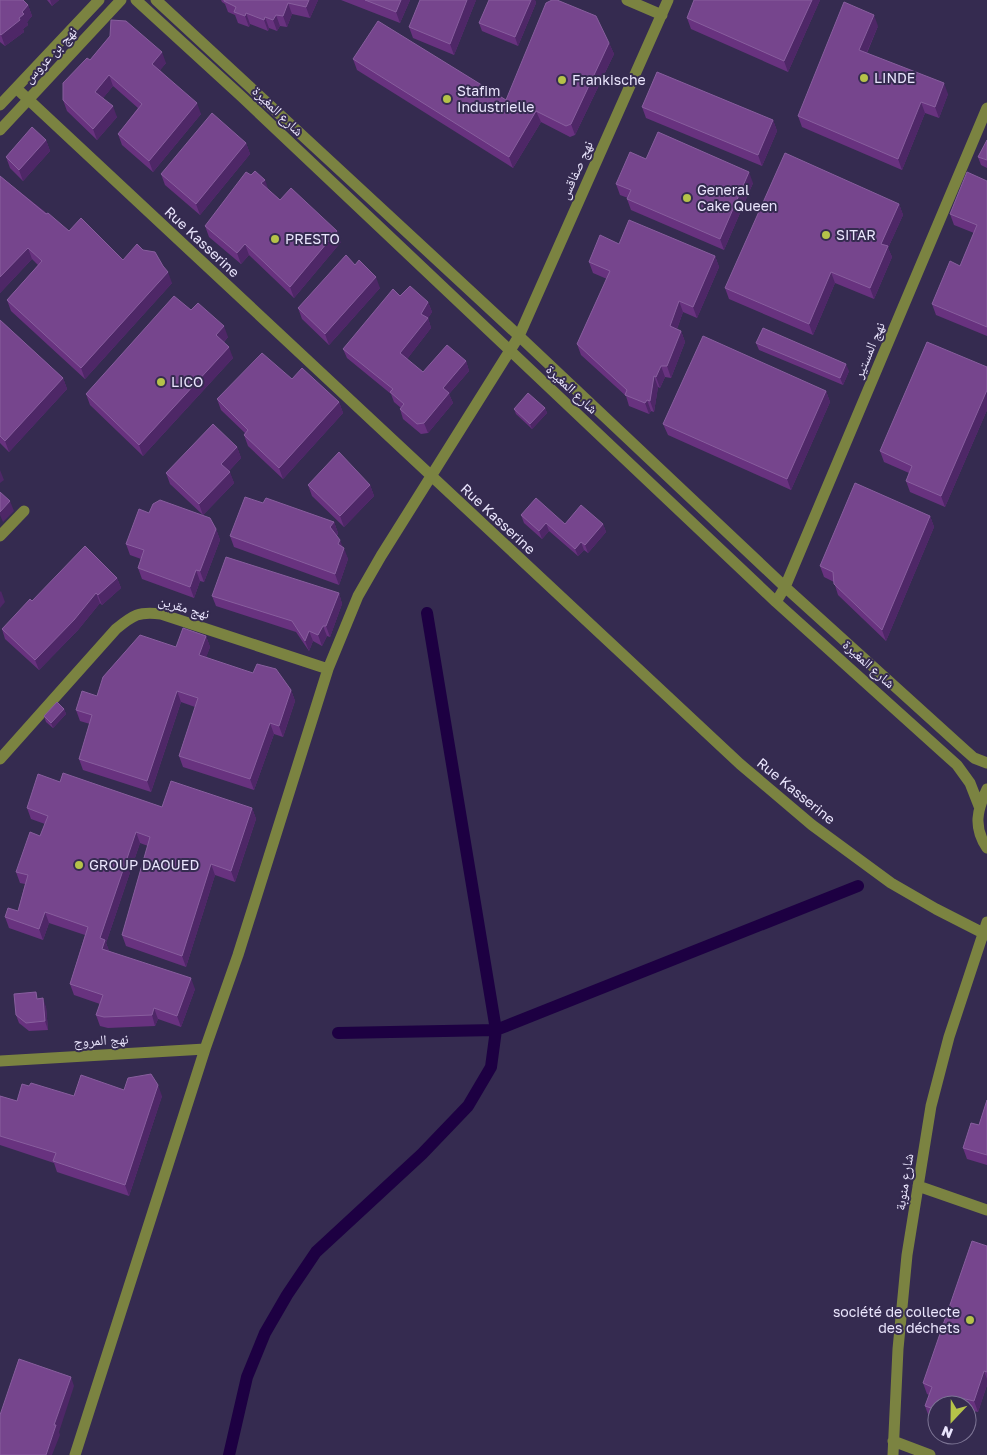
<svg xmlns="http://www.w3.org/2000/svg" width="987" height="1455" font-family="'Golos Text','Noto Naskh Arabic',sans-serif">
  <rect width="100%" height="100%" fill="#352b50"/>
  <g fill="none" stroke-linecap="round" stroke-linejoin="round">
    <path stroke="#1d0042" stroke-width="12" d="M338 1033 496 1030 858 886
      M229 1455 247 1377 265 1333 287 1295 316 1252 422 1154 468 1106 491 1067 496 1030 427 613"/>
    <path stroke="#7b8341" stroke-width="11" d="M136 0 242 97 776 602 957 765 970 783 979 806
      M156 0 519 336 785 587 965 750 974 758 987 763
      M627 0 662 15
      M16 88 740 764 812 825 891 883 936 909 987 935
      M0 105 99 0
      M0 130 121 0
      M0 536 24 511
      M776 602 785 587 987 108
      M0 759 116 629C133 615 139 611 161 614L328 669
      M987 789C977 810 973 827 987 848
      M0 1061 205 1049
      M918 1186 987 1210
      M893 1441 930 1455
      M75 1455 205 1049 238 955 328 669 358 596 381 556 519 336 668 0
      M893 1455 898 1349 907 1255 931 1106 949 1037 987 922"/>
  </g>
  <path fill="#68327f" d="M0 0 28 5 32 16 27 22 28 25 23 29 24 32 5 46 0 42Z
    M47 0H59L52 6Z
    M221 0H318L310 18 292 14 287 27 280 26 277 31 269 28 268 31 250 24 249 27 238 23 235 15 228 12 225 4 222 2Z
    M341 0H410L400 23Z
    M476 0 454 55 413 38 409 27Z
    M489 0H535L536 3 518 46 482 31 479 23Z
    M820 0 788 72 691 29 687 18Z
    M878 26 867 53 948 94 939 118 925 113 902 170 802 127 798 116Z
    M110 36 166 63 160 70 201 114 153 172 122 145 118 134 138 108 113 86 103 98 117 117 97 140 67 111 63 100 90 60Z
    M609 43 614 54 575 135 570 137 541 122 513 168 357 70 353 59 506 100Z
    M642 107 773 120 777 131 762 166 646 118Z
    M46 140 50 151 23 181 10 168 6 157Z
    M987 140V168L981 165 978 157Z
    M246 143 250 154 200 215 165 185 161 174Z
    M0 176 69 231 123 260 172 283 85 379 11 311 7 300 38 265 32 259 0 293Z
    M987 181V336L936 315 932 304 960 266 974 233 954 225 950 214Z
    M753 183 724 250 631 210 627 199 628 198 620 195 616 184Z
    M268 189 280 200 341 242 294 298 249 255 241 264 209 237 205 226Z
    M899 204 903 215 888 248 892 257 874 299 835 283 813 335 729 299 725 288Z
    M619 244 715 256 719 267 697 318 683 312 677 329 681 331 685 342 671 378 665 377 660 388 658 387 654 412 651 411 649 414 629 406 626 396 581 355 577 344 607 279 593 273 589 262Z
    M355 265 380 288 329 345 302 319 298 308Z
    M400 296 428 302 432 312 428 318 431 328 407 359 423 372 466 361 469 371 449 394 453 403 428 433 421 434 403 419 400 409 401 408 394 402 391 394 347 358 343 349Z
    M191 310 228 337 224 342 233 358 143 456 90 405 86 394Z
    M0 320 63 378 67 389 9 452 0 443Z
    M756 343 849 371 843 385 759 350Z
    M987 367V410L945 507 910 492 906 481 909 473 884 462 880 451Z
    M292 379 339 402 343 413 283 479 248 446 244 435 245 433 221 410 217 399Z
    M826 391 830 402 791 490 668 435 663 424Z
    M545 408 547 413 532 429 516 414 514 409Z
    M237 447 241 458 229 471 234 483 203 515 216 529 220 540 204 582 200 581 194 598 142 579 138 568 141 559 130 555 126 544 149 513 203 515 170 484 166 473Z
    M308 485H370L374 496 344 527 312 496Z
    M263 503 334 522 338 533 337 536 348 559 339 585 234 547 230 536Z
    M521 515 565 524H603L606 532 588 553 584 550 578 556 549 531 542 539 524 523Z
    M930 516 934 527 886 641 838 595 834 582 824 577 820 566Z
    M117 578 121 588 102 605 100 603 78 630 39 670 5 639 2 629 32 601Z
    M339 593 342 604 330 637 327 636 322 646 313 641 309 651 296 632 216 606 212 596Z
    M206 636 210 647 206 657 291 690 295 701 283 737 274 734 254 790 183 767 179 756 195 707 181 702 151 792 83 770 79 759 90 724 80 721 76 710 176 647Z
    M64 709 66 714 53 728 46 722 44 716Z
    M60 782 162 807 252 808 256 819 235 882 215 875 186 967 126 946 122 935 148 846 140 843 106 943 109 951 195 989 181 1027 158 1019 155 1026 108 1028 100 1026 96 1015 100 1004 74 995 70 984 85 935 49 923 43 940 9 928 5 917 18 911 25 884 20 883 16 872 40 836 45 824 31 819 27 808Z
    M39 998 46 1007 48 1030 29 1031 19 1023 16 1015Z
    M29 1086 74 1096 124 1090 162 1096 129 1196 57 1172 54 1163 0 1145V1096L17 1101Z
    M987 1100V1165L967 1159 963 1148 979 1125Z
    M987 1246V1385L978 1412 967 1410V1405H937V1420L929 1417 925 1406 929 1395 927 1394 923 1383Z"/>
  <path fill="#4e2767" d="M50 0H59L52 6Z
    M309 0H318L310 18 306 7Z
    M401 0H410L400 23 396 12Z
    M467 0H476L454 55 450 44Z
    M531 0H535L536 3 518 46 515 37Z
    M812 0H820L788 72 784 61Z
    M288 3 292 14 287 27 283 16Z
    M28 5 32 16 27 22 28 25 23 29 24 32 5 46 1 35 19 18 22 12Z
    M246 13 250 24 249 27 245 16Z
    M276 15 280 26 277 31 273 20Z
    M874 15 878 26 863 61 859 50Z
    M265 17 269 28 268 31 264 20Z
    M609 43 614 54 575 135 571 124Z
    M162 52 166 63 156 75 152 64Z
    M109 75 113 86 99 103 95 92Z
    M944 83 948 94 939 118 935 107Z
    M921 102 925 113 902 170 898 159Z
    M197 103 201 114 153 172 149 161Z
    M113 106 117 117 97 140 93 129Z
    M536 111 541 122 513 168 509 157Z
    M773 120 777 131 762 166 758 155Z
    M46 140 50 151 23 181 19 170Z
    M246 143 250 154 200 215 196 204Z
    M749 172 753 183 724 250 720 239Z
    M265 180 269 191 261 183Z
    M899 204 903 215 888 248 892 257 874 299 870 288 881 244Z
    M337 231 341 242 294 298 290 287Z
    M245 244 249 255 241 264 237 253Z
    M28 248 32 259 0 293V277Z
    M715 256 719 267 697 318 693 307Z
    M168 272 172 283 85 379 81 368Z
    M831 272 835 283 813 335 809 324Z
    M376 277 380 288 329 345 325 334Z
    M679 301 683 312 674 337 670 326Z
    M428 302 432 312 428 318 431 328 404 363 400 353 421 314Z
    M224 326 228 337 220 346 216 335Z
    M681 331 685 342 671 378 667 366Z
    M229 347 233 358 143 456 139 445Z
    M466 361 469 371 449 394 453 403 428 433 424 423 443 388Z
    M846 364 849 371 843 385 840 378Z
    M661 366 665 377 660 388 656 377Z
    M654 376 658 387 654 412 650 401Z
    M63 378 67 389 9 452 5 441Z
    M987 390V410L945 507 941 496Z
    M826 391 830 402 791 490 787 479Z
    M647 400 651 411 649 414 645 403Z
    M339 402 343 413 283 479 279 468Z
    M545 408 547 413 532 429 530 424Z
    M237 447 241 458 225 475 221 464Z
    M0 470 4 480 0 483Z
    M230 472 234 483 203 515 199 504Z
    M370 485 374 496 344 527 340 516Z
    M10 501 14 511 3 522 0 515V512Z
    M930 516 934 527 886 641 882 630Z
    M334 522 338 533 334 538 330 527Z
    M546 523 549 531 542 539 539 531Z
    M603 524 606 532 588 553 585 545Z
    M216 529 220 540 204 582 200 571Z
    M340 540 344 550V548L348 559 339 585 335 574 338 544Z
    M581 542 584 550 578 556 575 549Z
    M196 570 200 581 194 598 190 587Z
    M117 578 121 588 102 605 98 595Z
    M1 591 5 602 0 608V592Z
    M96 593 100 603 78 630 39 670 35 660Z
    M339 593 342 604 330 637 326 626Z
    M323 626 327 636 322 646 318 635Z
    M309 631 313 641 309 651 305 641Z
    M206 636 210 647 203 666 199 655Z
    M291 690 295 701 283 737 279 726Z
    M177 691 181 702 151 792 147 781Z
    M64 709 66 714 53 728 51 723Z
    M270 723 274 734 254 790 250 779Z
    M252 808 256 819 235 882 231 871Z
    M136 832 140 843 106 943 109 951 106 960 102 949 100 938Z
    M211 864 215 875 186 967 182 956Z
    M45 912 49 923 43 940 39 929Z
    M191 978 195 989 181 1027 177 1016Z
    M43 998 46 1007 48 1030 45 1021Z
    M154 1008 158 1019 155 1026 152 1015Z
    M158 1085 162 1096 129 1196 125 1185Z
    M984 1371 987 1379V1385L978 1412 974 1401Z
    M71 1377 74 1386 59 1432 60 1435 52 1455H46L54 1425Z
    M961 1398 964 1405H959Z"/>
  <path fill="#76458d" stroke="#885e9e" d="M0 0H23L28 5 22 12 24 14 19 18 20 20 1 35 0 34Z
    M224 0H309L306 7 288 3 283 16 276 15 273 20 265 17 264 20 246 13 245 16 234 12 236 7 224 1Z
    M365 0H401L396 12Z
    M420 0H467L450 44 409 27Z
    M489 0H531L515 37 479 23Z
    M552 0H557L596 16 609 43 571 124 566 126 536 111 509 157 353 59 378 21 506 100 546 3Z
    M694 0H812L784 61 687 18Z
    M844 2 874 15 859 50 944 83 935 107 921 102 898 159 798 116Z
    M111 20 126 21 162 52 152 64 197 103 149 161 118 134 142 104 109 75 95 92 113 106 93 129 63 100V83L87 58 90 60 110 36Z
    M657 72 773 120 758 155 642 107Z
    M212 113 246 143 196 204 161 174Z
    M32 127 46 140 19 170 6 157Z
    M658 132 749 172 720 239 627 199 631 190 616 184 630 152 646 159Z
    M987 140V160L978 157Z
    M785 153 899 204 881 244 888 246 870 288 831 272 809 324 725 288Z
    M255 171 265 180 261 183 280 200 291 188 337 231 290 287 245 244 237 253 205 226 246 172 251 175Z
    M967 172 987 181V327L932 304 950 261 960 266 977 225 950 214Z
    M0 176 46 214 48 213 69 231 81 218 123 260 137 244 143 250 155 252 163 266 168 272 81 368 7 300 42 261 28 248 0 277Z
    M629 220 715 256 693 307 679 301 670 326 681 331 667 366H661L656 377 654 376 650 401 647 400 645 403 625 395 627 390 577 344 610 271 589 262 600 235 619 244Z
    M346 255 355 265 359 260 376 277 325 334 298 308Z
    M410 286 428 302 421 314 428 318 400 353 423 372 447 345 466 361 443 388 449 393 424 423 417 424 400 409 404 404 390 392 393 389 343 349 393 289 400 296Z
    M174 296 191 310 198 303 224 326 216 335 229 347 139 445 86 394Z
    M0 320 63 378 5 441 0 436Z
    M763 328 846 364 840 378 756 343Z
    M703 336 826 391 787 479 663 424Z
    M927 342 987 367V390L941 496 906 481 912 466 880 451Z
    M262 353 292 379 302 368 339 402 279 468 244 435 248 430 217 399Z
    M528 393 545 408 530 424 514 409Z
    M213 424 237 447 221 464 230 472 199 504 166 473Z
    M339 452 370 485 340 516 308 485Z
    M855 483 930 516 882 630 834 584 833 572 820 566Z
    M0 492 10 501 0 512Z
    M245 497 263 503 266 498 334 522 330 527 340 540 338 544 344 548 335 574 230 536Z
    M536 498 565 524 581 505 603 524 585 545 581 542 575 549 546 523 539 531 521 515Z
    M160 500 210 518 216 529 200 571 196 570 190 587 138 568 144 550 126 544 139 509 149 513 153 504Z
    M85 546 117 578 98 595 96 593 74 620 35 660 2 629 30 599 32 601Z
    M226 557 339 593 326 626H323L318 635 309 631 305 641 292 621 212 596Z
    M183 628 206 636 199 655 253 673 257 664 276 669 291 690 279 726 270 723 250 779 179 756 198 698 177 691 147 781 79 759 92 715 76 710 82 691 97 696 103 677 140 635 176 647Z
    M57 702 64 709 51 723 44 716Z
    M63 773 162 807 171 781 252 808 231 871 211 864 182 956 122 935 150 837 136 832 100 938 105 940 102 949 191 978 177 1016 154 1008 152 1015 104 1017 96 1015 103 995 70 984 88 927 45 912 39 929 5 917 8 908 18 911 28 875 16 872 30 832 40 836 48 816 27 808 38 774 60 782Z
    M36 992 37 999 43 998 45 1021 26 1023 16 1015 14 994Z
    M151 1074 158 1085 125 1185 53 1161 56 1153 0 1136V1096L17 1101 22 1084 29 1086 31 1083 74 1096 81 1075 124 1090 128 1078Z
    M987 1100V1155L963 1148 971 1123 979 1125Z
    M972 1241 987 1246V1372L984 1371 974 1401 961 1398 959 1405H937V1410L925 1406 932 1387 923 1383Z
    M19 1359 71 1377 54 1425H56L46 1455H0V1415Z"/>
  <g fill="#b5c249" stroke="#352b50" stroke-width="2">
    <circle cx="864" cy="78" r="5"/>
    <circle cx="562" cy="80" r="5"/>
    <circle cx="447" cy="99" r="5"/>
    <circle cx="687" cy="198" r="5"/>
    <circle cx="826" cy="235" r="5"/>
    <circle cx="275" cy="239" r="5"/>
    <circle cx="161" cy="382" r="5"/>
    <circle cx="79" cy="865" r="5"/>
    <circle cx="970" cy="1320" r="5"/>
  </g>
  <g text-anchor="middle" stroke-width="4" stroke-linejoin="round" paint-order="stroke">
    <g font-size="14" fill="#eae5fd" stroke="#352b50">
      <text transform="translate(50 55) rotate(-47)" y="5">نهج بن عروس</text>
      <text transform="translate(278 111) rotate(44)" y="5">شارع المغيرة</text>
      <text transform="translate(576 170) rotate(-66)" y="5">نهج صفاقس</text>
      <text transform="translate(202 242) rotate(43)" y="5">Rue Kasserine</text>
      <text transform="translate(869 350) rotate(-67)" y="5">نهج المستير</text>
      <text transform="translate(572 389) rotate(43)" y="5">شارع المغيرة</text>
      <text transform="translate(498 519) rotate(43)" y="5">Rue Kasserine</text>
      <text transform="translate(184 607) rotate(16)" y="5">نهج مقرين</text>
      <text transform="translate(869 664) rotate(42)" y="5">شارع المغيرة</text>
      <text transform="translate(796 791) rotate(39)" y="5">Rue Kasserine</text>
      <text transform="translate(101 1040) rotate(-3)" y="5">نهج المروج</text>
      <text transform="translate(904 1182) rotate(-81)" y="5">شارع منوبة</text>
    </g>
    <g font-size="14" fill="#eae5fd" stroke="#352b50" text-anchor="start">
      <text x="874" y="83">LINDE</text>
      <text x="572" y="85">Frankische</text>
      <text x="457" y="96">Stafim<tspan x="457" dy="16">Industrielle</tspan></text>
      <text x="697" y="195">General<tspan x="697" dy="16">Cake Queen</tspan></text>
      <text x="836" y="240">SITAR</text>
      <text x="285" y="244">PRESTO</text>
      <text x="171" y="387">LICO</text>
      <text x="89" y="870">GROUP DAOUED</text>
      <text x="960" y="1317" text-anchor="end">société de collecte<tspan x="960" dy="16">des déchets</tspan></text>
    </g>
  </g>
  <g transform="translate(952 1420) rotate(202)"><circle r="24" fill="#352b50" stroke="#7d7595"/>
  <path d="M0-4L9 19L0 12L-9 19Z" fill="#b5c249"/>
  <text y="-8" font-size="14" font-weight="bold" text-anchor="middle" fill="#eae5fd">N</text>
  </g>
</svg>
